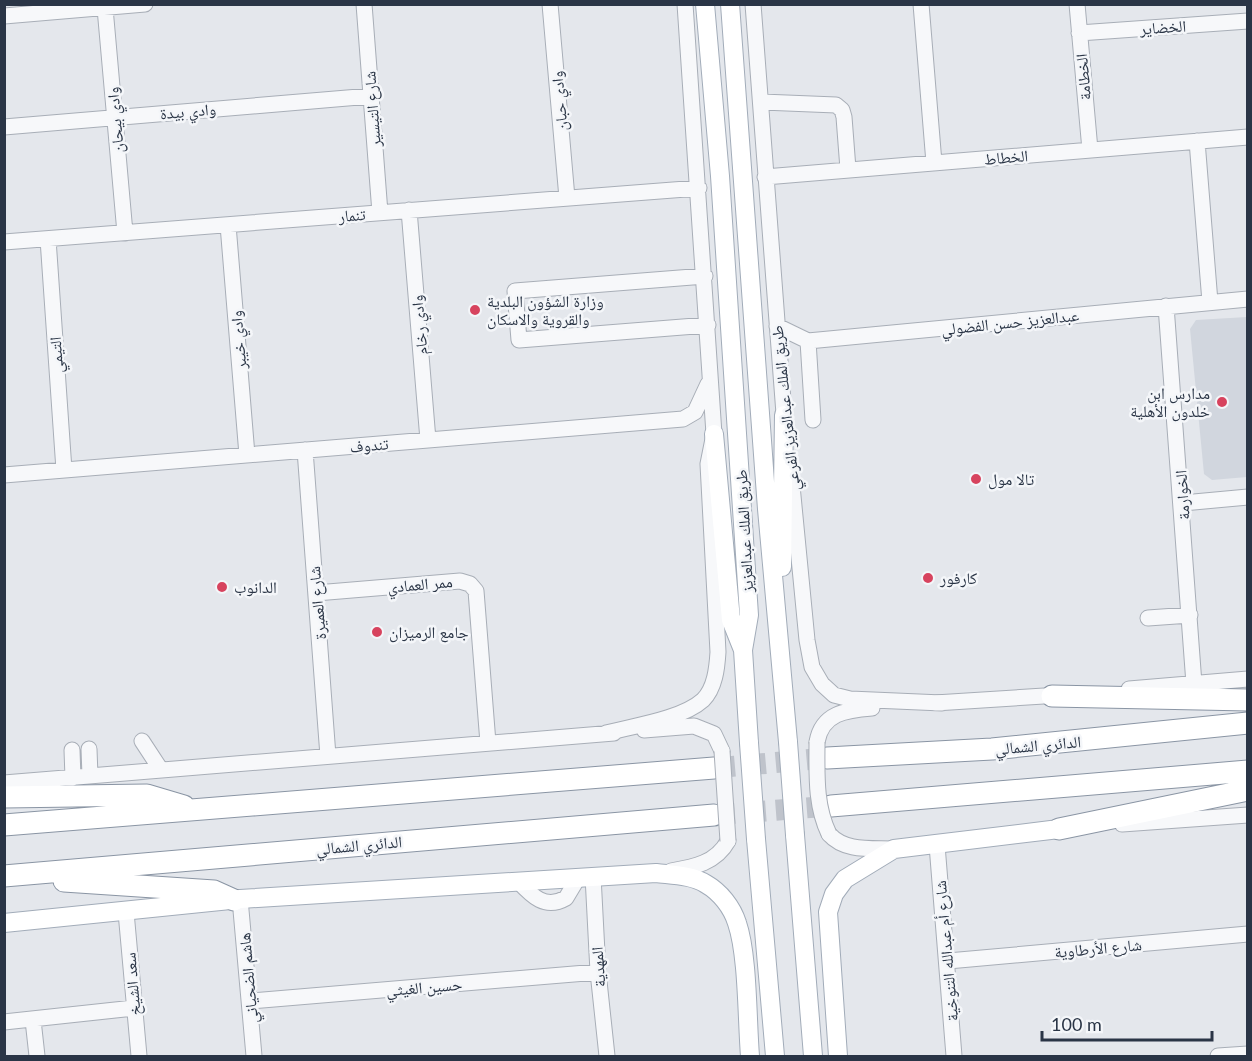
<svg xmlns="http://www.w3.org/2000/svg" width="1252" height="1061" font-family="Lato,'Noto Naskh Arabic',sans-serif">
  <rect width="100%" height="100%" fill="#e4e7ec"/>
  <path fill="#d1d6de" d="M1247 317V477L1212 480 1204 474 1190 329 1196 320Z"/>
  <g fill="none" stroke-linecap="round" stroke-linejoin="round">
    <path stroke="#bfc3cb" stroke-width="21" stroke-dasharray="21 10" stroke-linecap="butt" d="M714 768 827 758
      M714 815 831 806"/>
    <g stroke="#a8aeb7" stroke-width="17">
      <path id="minor" d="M364 4 380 213
        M550 4 567 198
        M753 4 785 427
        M921 4 934 163
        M1077 4 1090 150
        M105 8 125 233
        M4 16 145 4
        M1079 33 1248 21
        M761 102 836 105 842 110 844 117 848 169
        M4 127 371 96
        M1197 141 1210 302
        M765 177 1248 137
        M409 210 428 440
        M228 225 247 455
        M48 239 64 470
        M4 242 699 188
        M705 276 515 291 519 340 708 325
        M1166 306 1194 684
        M777 326 808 341 1248 299
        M808 341 813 420
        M305 450 328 756
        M790 465 807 640 812 667 822 684 834 695 850 699 942 703
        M4 475 683 419 695 412 708 384
        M1183 503 1248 497
        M316 593 460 581 470 584 476 591 488 743
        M1148 618 1190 615
        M1129 689 1248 679
        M935 703 1060 695
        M644 730 694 726 714 734 722 751
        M606 733C633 726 682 719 703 700 715 688 717 668 718 652L708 464 714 434 685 4
        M142 741 161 770
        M817 742C822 713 846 710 872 708
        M89 749 90 776
        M72 750 73 778
        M4 783 614 733
        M1122 824 1248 815
        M829 834C845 852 871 848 894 849
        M937 845 954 1056
        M671 871C694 867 716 863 728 841
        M593 876 598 972 607 1056
        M518 881C532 896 545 910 566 898L578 878
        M240 899 254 1056
        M126 912 139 1056
        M948 961 1248 934
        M250 1001 598 972
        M33 1020 37 1056
        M4 1022 134 1008
        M1218 1056 1248 1054"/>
    </g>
    <g stroke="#a2acb9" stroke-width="20">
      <path id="major" d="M705 4 720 176 749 615 743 650 749 743
        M730 4 767 509 788 742
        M714 434 731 620 743 650
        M782 567 784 415
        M795 835 813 1056
        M756 839 775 1056
        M4 923 240 899 656 873C672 875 692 875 706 884 720 892 732 907 737 923 748 955 747 1020 750 1056
        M838 1056 828 912 834 894 845 879 894 849 1059 829"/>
    </g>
    <g stroke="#8a95a4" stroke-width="23">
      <path id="highway" d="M1052 696 1248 700
        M827 758 992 749 1248 723
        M4 797 147 795 184 806
        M831 806 1248 771
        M4 825 714 768
        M1059 829 1248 790
        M4 876 714 815
        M64 881 214 891 234 900"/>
    </g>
    <use href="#minor" stroke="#f7f8fa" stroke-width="15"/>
    <use href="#major" stroke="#fff" stroke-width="18"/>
    <use href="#highway" stroke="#fff" stroke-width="21"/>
    <g stroke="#a8aeb7" stroke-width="17" stroke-linecap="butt">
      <path id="minor-bridge" d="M817 742C817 774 815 805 829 834
        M722 751 728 841"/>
    </g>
    <g stroke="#a2acb9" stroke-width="20" stroke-linecap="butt">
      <path id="major-bridge" d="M788 742 795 835
        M749 743 756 839"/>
    </g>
    <use href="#minor-bridge" stroke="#f7f8fa" stroke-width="15"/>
    <use href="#major-bridge" stroke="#fff" stroke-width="18"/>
  </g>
  <g fill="#d7435e" stroke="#f4f6f9" stroke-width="2">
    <circle cx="475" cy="310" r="6"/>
    <circle cx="1222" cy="402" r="6"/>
    <circle cx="976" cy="479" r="6"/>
    <circle cx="928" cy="578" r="6"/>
    <circle cx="222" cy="587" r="6"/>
    <circle cx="377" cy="632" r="6"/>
  </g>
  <g text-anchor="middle" stroke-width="5" stroke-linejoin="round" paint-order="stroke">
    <g font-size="16" fill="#2a3546" stroke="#f4f6f9">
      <text transform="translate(1163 27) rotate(-4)" y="6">الخضاير</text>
      <text transform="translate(1083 77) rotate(-95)" y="6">الخطامة</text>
      <text transform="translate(559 101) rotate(-95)" y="6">وادي حبان</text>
      <text transform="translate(372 109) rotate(-94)" y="6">شارع التيسير</text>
      <text transform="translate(188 111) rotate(-5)" y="6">وادي بيدة</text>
      <text transform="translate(115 120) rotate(-95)" y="6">وادي بيحان</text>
      <text transform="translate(1006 157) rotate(-5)" y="6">الخطاط</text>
      <text transform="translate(352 215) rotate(-5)" y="6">تنمار</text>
      <text transform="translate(1010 322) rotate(-6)" y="6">عبدالعزيز حسن الفضولي</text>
      <text transform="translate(419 325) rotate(-95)" y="6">وادي رخام</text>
      <text transform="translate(238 340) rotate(-95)" y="6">وادي خيبر</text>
      <text transform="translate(56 355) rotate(-94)" y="6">التيمي</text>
      <text transform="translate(785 408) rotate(-96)" y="6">طريق الملك عبدالعزيز الفرعي</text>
      <text transform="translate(369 445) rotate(-5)" y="6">تندوف</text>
      <text transform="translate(1182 495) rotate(-94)" y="6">الخوارمة</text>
      <text transform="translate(744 531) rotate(-93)" y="6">طريق الملك عبدالعزيز</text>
      <text transform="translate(420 584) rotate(-5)" y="6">ممر العمادي</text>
      <text transform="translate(317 603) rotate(-95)" y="6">شارع العميرة</text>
      <text transform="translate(1038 745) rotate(-5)" y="6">الدائري الشمالي</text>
      <text transform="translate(359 845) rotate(-5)" y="6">الدائري الشمالي</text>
      <text transform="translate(1098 948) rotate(-5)" y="6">شارع الأرطاوية</text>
      <text transform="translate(946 951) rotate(-95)" y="6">شارع أم عبدالله التنوخية</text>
      <text transform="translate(598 967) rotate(-94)" y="6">المهدية</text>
      <text transform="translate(248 978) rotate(-95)" y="6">هاشم الضحياني</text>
      <text transform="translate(132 984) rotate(-95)" y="6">سعد الشيخ</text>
      <text transform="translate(424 987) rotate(-5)" y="6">حسين الغيثي</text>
    </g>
    <g font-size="16" fill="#2a3546" stroke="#f4f6f9" text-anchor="start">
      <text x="487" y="307">وزارة الشؤون البلدية<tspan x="487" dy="18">والقروية والاسكان</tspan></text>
      <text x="1210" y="399" text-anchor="end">مدارس ابن<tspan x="1210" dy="18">خلدون الأهلية</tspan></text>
      <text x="988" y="485">تالا مول</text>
      <text x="940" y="584">كارفور</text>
      <text x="234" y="593">الدانوب</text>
      <text x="389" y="638">جامع الرميزان</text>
    </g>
  </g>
  <rect width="1252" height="1061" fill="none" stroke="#2a3546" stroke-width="12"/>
  <path d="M1042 1031v9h170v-9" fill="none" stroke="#2a3546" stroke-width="3"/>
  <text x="1051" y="1031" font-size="18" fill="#2a3546" stroke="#f4f6f9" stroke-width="4.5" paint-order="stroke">100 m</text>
</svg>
